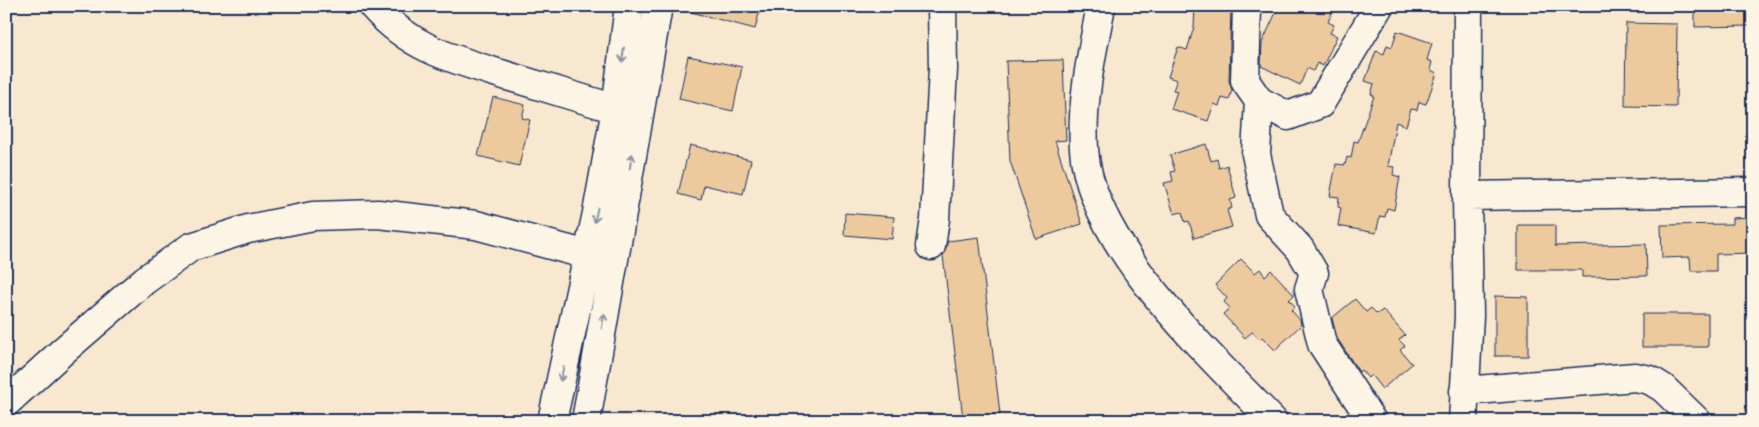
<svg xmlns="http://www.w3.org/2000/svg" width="1759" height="427" font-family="Caveat,sans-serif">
  <rect width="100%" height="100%" fill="#f8e8d0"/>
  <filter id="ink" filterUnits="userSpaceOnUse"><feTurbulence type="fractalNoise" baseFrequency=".02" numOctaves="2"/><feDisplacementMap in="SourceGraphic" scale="10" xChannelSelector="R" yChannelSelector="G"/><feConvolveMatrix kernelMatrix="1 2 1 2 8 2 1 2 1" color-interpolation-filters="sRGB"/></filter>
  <g filter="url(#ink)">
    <path fill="#edca9e" stroke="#1b2f5e" d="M692 6H761L755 29 691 12Z
      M1195 6H1231L1229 81 1232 90 1229 100 1222 98 1219 106 1214 104 1208 121 1171 109 1177 91 1173 90 1177 80 1168 77 1178 47 1187 50 1194 27Z
      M1279 6H1335L1328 22 1334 25 1330 33 1337 36 1323 66 1317 63 1313 71 1307 68 1300 85 1261 66 1262 43Z
      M1695 6H1753V26L1695 27Z
      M1626 23 1677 24 1676 107 1625 106Z
      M1397 31 1432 43 1427 60 1432 62 1430 70 1437 73 1426 104 1419 102 1417 110 1411 109 1406 126 1396 122 1388 166 1394 167 1393 175 1400 177 1394 210 1387 208 1385 217 1380 216 1376 233 1338 226 1341 208 1338 207 1339 197 1330 196 1336 164 1345 165 1347 157 1351 158 1354 141 1358 142 1374 96 1371 94 1374 84 1365 81 1376 51 1384 54 1387 45 1392 47Z
      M688 56 742 67 733 111 679 99Z
      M1063 60 1066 140 1055 141 1082 224 1036 239 1010 161 1006 61Z
      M493 97 525 105 522 118 530 120 519 166 478 156Z
      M1206 144 1211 161 1217 159 1219 168 1227 165 1236 198 1230 200 1232 208 1227 210 1232 227 1194 238 1189 221 1185 222 1182 212 1174 214 1164 183 1173 181 1171 172 1175 171 1170 155Z
      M690 145 751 160 743 194 704 185 701 200 678 194Z
      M845 213 894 217 892 239 844 235Z
      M1753 217V253L1716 254V271H1691L1690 257 1662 258 1661 225 1732 224V218Z
      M1518 225H1555V246L1646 244 1647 276 1582 277V270H1518Z
      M979 237 1000 414 963 418 943 256 948 241Z
      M1241 259 1255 273 1260 269 1265 276 1271 270 1294 295 1289 300 1295 306 1291 310 1300 320 1301 325 1275 350 1262 337 1260 339 1252 332 1245 338 1223 314 1230 308 1224 302 1227 298 1215 285Z
      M1495 296 1528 297V356H1495Z
      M1355 299 1366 312 1371 308 1377 314 1383 310 1405 335 1399 340 1405 346 1400 350 1412 364 1382 389 1371 375 1368 378 1361 370 1359 372 1337 338 1332 318Z
      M1642 314H1708V347H1642Z"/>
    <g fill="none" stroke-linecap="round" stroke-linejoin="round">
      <g stroke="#1b2f5e" stroke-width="31">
        <path id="minor" d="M373 6C412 51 460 61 514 78 548 88 582 99 616 109
          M1101 6C1092 53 1081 101 1084 149 1090 245 1209 354 1273 421
          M1247 6 1245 81 1259 101 1288 116 1320 104 1379 6
          M1259 101 1256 154 1269 215 1300 249 1314 273 1309 289 1322 344 1372 421
          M1467 196 1753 192
          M931 246 935 219 943 69 942 6
          M1464 391 1635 377 1650 380 1663 388 1697 421
          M6 403 63 351 145 280 191 247 248 229 313 216 378 214 476 225 588 255
          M552 421 597 213 616 109 629 6
          M586 421 658 6
          M1463 421 1469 316 1467 196 1468 6"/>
      </g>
      <use href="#minor" stroke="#fcf5e5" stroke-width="28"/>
    </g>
    <defs><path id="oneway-shaft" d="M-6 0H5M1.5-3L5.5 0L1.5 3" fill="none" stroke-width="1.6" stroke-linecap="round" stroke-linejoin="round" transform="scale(1.25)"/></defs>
    <g stroke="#8c92a2">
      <use href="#oneway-shaft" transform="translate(623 55) rotate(97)"/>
      <use href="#oneway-shaft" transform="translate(631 161) rotate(-80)"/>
      <use href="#oneway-shaft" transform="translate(596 215) rotate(102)"/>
      <use href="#oneway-shaft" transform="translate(603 321) rotate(-80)"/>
      <use href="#oneway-shaft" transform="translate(562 374) rotate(102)"/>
    </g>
  </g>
  <rect width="1759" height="427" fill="none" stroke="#fcf5e5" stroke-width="25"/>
  <rect x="12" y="12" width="1734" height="402" fill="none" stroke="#1b2f5e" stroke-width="2" filter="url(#ink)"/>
</svg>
